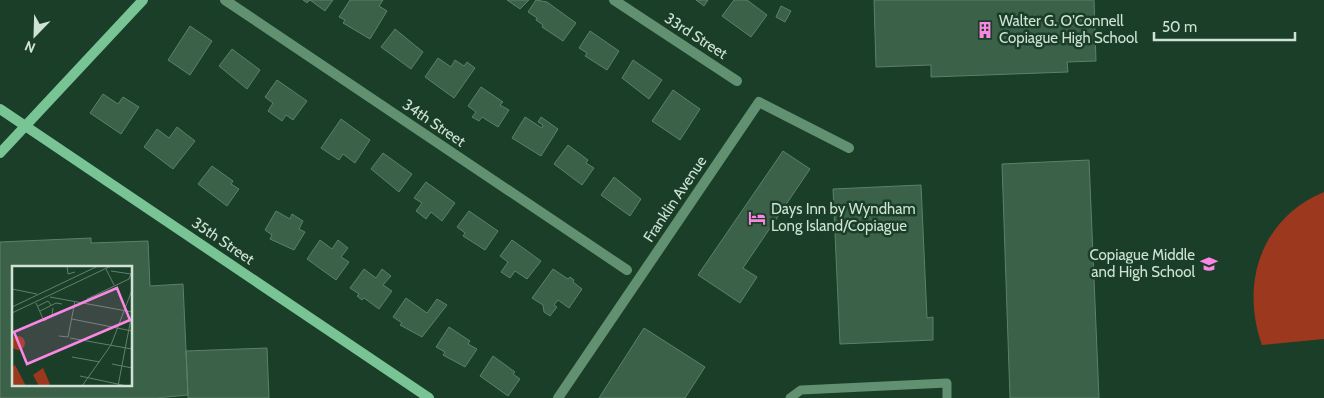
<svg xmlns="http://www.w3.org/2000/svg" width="1324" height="398" font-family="Cabin,sans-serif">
  <rect width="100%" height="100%" fill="#1a3e28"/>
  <path fill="#9c381e" d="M1324 192V339L1262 345C1240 283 1261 218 1324 192Z"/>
  <path fill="#3c6149" stroke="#5c8169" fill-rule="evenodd" d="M303 0H333L325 11 310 0 307 3Z
    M350 0H383L379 6 387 11 370 39 343 23 345 20 339 17Z
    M507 0H529L520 9Z
    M536 0 547 2 576 23 563 41 542 27 543 25 536 20 537 18 528 12Z
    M696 0H708L704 6Z
    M734 0H747L767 15 751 37 722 16Z
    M874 0H1094L1096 61 1067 62 1068 72 931 77V65L876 67Z
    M781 6 791 11 785 22 776 17Z
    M190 26 212 41 190 75 168 60Z
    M395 29 423 52 411 69 381 47Z
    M590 31 619 51 607 70 585 56 587 53 579 48Z
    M232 49 260 70 247 89 219 66Z
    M438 58 451 67 455 60 464 66 467 62 475 68 454 98 425 77Z
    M633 60 662 80 649 99 622 78Z
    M277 80 307 101 293 120 286 115 282 121 268 111 273 103 265 97Z
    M481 87 503 102 500 105 509 110 498 127 482 117 479 121 472 117 476 112 468 106Z
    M673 90 700 109 680 140 652 121Z
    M103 94 118 104 123 97 139 107 121 134 90 113Z
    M525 117 542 128 543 125 538 122 541 117 558 129 541 156 512 138Z
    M341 119 370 140 355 163 343 154 339 160 321 148Z
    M177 127 195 141 173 169 144 147 157 129 169 138Z
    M568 145 588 160 586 163 594 168 582 185 554 164Z
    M783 151 810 169 743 268 757 277 740 303 698 275Z
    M383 153 412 174 399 192 371 169Z
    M1089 160 1099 398H1010L1002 164Z
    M212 166 233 181 231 184 239 189 227 206 198 184Z
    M614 177 641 199 630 216 601 195Z
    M426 182 455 203 442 221 431 212 426 219 416 211 422 203 414 198Z
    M921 185 927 318 933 317V340L840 344 833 189Z
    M276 211 290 219 292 214 303 221 299 229 305 232 294 250 270 239 272 235 265 230Z
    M469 211 498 231 485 250 463 236 465 233 457 227Z
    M91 238V243L148 241 150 286 183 284 188 395 156 398H0V242ZM14 267H131V384H14Z
    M320 240 332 249 338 240 348 248 341 257 349 262 336 280 307 259Z
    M512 240 541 261 527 279 515 271 510 278 501 272 508 262 500 256Z
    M364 269 376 278 382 269 391 276 383 285 392 291 379 309 364 298 362 300 357 296 359 294 350 288Z
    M553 269 568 279 570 277 574 280 573 282 582 289 569 308 558 300 554 305 557 307 550 316 544 312 543 305 532 298Z
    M406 298 427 313 437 299 447 305 422 337 400 325 402 323 393 317Z
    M449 327 470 341 468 344 477 349 465 367 443 355 445 352 436 347Z
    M644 328 705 367 685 398H599Z
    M267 348 269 398H188L186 351Z
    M493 356 515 372 513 374 520 379 508 396 480 376Z"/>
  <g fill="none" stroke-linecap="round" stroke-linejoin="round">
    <path stroke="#629172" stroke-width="9" d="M790 398 801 390 947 383V398"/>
    <path stroke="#629172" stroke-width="10" d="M225 0 627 270
      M614 0 737 81
      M558 398 759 102 849 148"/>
    <path stroke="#78c494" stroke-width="10" d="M0 109 429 398
      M0 153 143 0"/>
  </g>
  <defs>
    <g id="building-bare" transform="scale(1.35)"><path d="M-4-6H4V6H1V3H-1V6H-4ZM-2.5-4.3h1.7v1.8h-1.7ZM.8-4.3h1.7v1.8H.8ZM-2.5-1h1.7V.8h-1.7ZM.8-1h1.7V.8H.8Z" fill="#fc86e4" stroke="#1a3e28" stroke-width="2.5" paint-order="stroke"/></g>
    <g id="hotel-bare" transform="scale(1.35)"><path d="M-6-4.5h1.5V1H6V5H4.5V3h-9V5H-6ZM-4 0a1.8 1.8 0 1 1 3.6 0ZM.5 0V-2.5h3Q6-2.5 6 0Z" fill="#fc86e4" stroke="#1a3e28" stroke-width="2.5" paint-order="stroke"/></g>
    <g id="school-bare" transform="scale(1.35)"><path d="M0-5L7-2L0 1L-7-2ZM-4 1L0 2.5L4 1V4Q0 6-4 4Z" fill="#fc86e4" stroke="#1a3e28" stroke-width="2.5" paint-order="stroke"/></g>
  </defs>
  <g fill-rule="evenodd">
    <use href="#building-bare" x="985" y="30"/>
    <use href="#hotel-bare" x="757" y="218"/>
    <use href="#school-bare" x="1209" y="264"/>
  </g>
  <g text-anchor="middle" stroke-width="5" stroke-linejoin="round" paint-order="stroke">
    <g font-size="15" fill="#cfe3d5" stroke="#1a3e28" text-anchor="start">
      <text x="999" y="26">Walter G. O'Connell<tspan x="999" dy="17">Copiague High School</tspan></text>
      <text x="771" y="214">Days Inn by Wyndham<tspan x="771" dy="17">Long Island/Copiague</tspan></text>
      <text x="1195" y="260" text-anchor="end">Copiague Middle<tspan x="1195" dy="17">and High School</tspan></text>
    </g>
    <g font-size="15" fill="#cfe3d5" stroke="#1a3e28">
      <text transform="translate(696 36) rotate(33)" y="5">33rd Street</text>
      <text transform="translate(434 123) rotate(34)" y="5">34th Street</text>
      <text transform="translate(675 199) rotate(-56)" y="5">Franklin Avenue</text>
      <text transform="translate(223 241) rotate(34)" y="5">35th Street</text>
    </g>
  </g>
  <g transform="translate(12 266)">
    <rect width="120" height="120" fill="#1a3e28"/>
    <path d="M-1 77a7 7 0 1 1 14 0a7 7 0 1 1-14 0ZM3 99 14 120H0V101ZM31 102 38 118 35 120H27L21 109Z" fill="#9c381e"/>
    <path fill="none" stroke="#62806d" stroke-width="1" d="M55 0 56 8 63 6M94 3 102 19M99 5 119 8M0 23 25 28M38 31 120 46M75 33 117 13 119 8M24 37 32 55 44 47M26 40 36 35 39 39M0 41 86 0M28 45 44 37 50 38M0 47 99 0M31 53 40 49 41 42M60 53 120 65M47 70 56 71 63 35M58 72 120 83M60 91 88 96M100 98 120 102M68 110 115 120M70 120 99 79 120 24M106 120 120 47"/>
    <path fill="#fc86e4" fill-opacity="0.15" stroke="#fc86e4" stroke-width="2.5" d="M105 22 118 54 15 98 2 66Z"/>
    <rect width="120" height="120" fill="none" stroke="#cfe3d5" stroke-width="2.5"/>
  </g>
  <g transform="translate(35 35) rotate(203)" stroke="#1a3e28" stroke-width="4" paint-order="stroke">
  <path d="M0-4L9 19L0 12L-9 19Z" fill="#cfe3d5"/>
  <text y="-8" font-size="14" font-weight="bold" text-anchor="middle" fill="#cfe3d5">N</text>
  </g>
  <path d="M1154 32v8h141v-8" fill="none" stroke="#cfe3d5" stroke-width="2.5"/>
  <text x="1162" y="32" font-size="15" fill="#cfe3d5" stroke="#1a3e28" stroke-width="4" paint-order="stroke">50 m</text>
</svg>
